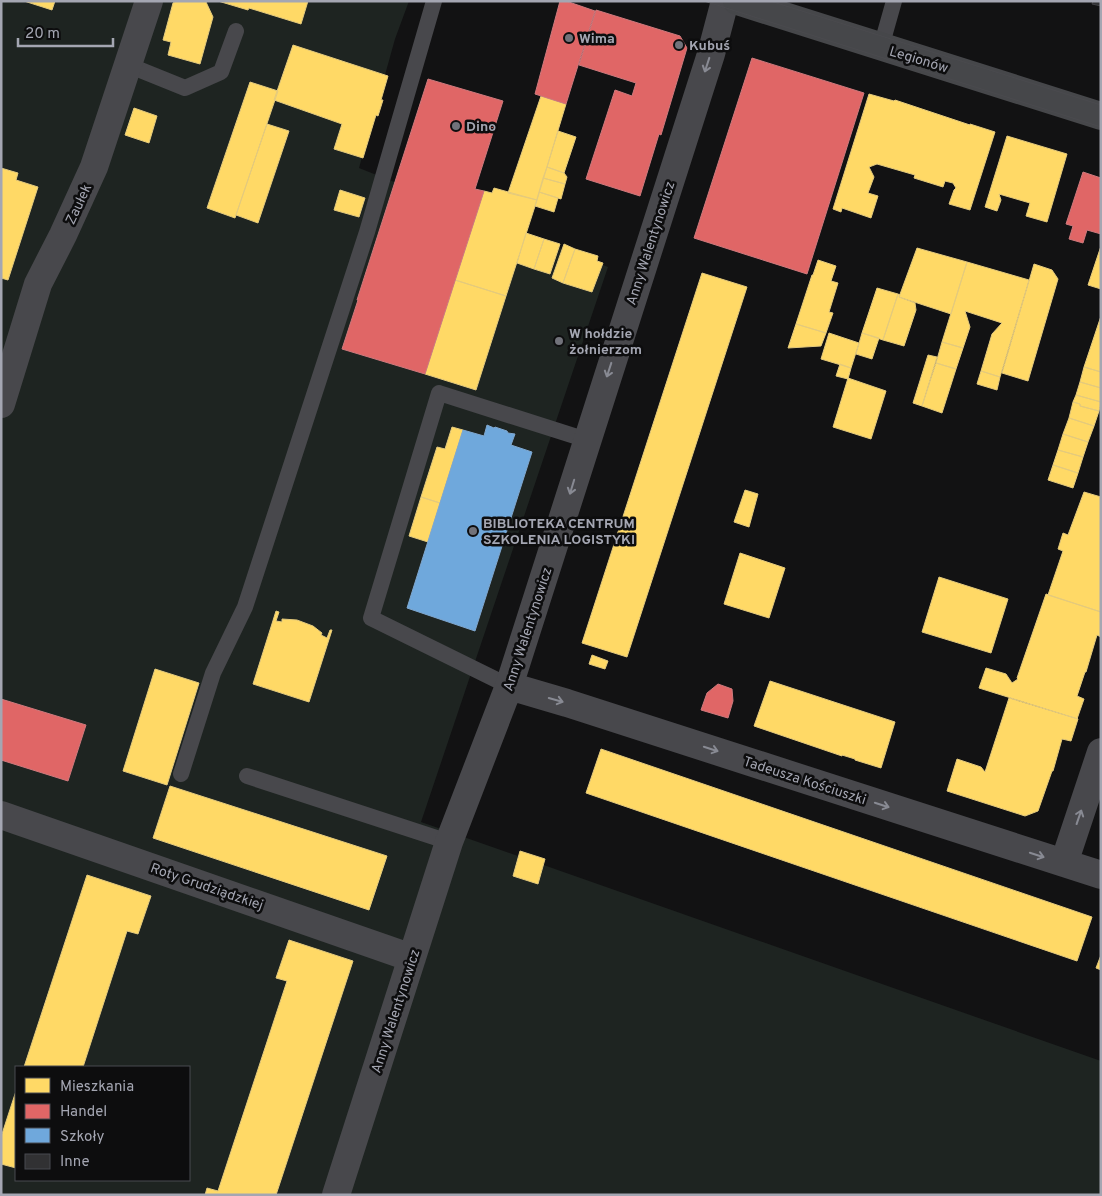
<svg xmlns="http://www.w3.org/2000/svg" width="1102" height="1196" font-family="Overpass,sans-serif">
  <rect width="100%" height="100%" fill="#121213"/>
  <path fill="#1e2421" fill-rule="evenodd" d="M1 1H409L395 39 359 168 608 267 421 822 1101 1061V1195H1ZM16 1067H189V1180H16Z"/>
  <path fill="#ffd966" stroke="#e4ca7d" d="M24 1H55L52 10Z
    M176 1H209L206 2 213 17 200 64 168 55 171 42 163 40 173 3Z
    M218 1H308L301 24 249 8 248 10Z
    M293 45 388 76 381 100H383L378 116 376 115 363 158 334 149 342 124 274 100Z
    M250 82 278 91 235 218 207 208Z
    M869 94 894 101 895 100 970 125V124L995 132 970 210 949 204 954 190 956 188 953 183 945 181 943 187 914 178 915 175 877 164 869 167 874 177 868 193 878 196 871 218 842 208 841 212 833 209Z
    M541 96 566 104 537 200 508 193Z
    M134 108 157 116 149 143 125 135Z
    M267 124 289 131 258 223 236 215Z
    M558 131 576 137 564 173 547 167Z
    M1007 136 1067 154 1047 222 1026 216 1030 203 999 194 1001 200 997 211 985 207Z
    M547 167 564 173 567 177 565 184 543 178Z
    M1 168 18 173 16 180 38 187 8 280 1 278Z
    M543 178 565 184 561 199 539 192Z
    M494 188 537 200 506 296 455 280 484 191 492 193Z
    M340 190 365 198 359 217 334 210Z
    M539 192 558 198 554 212 535 206Z
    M526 233 544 239 534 269 517 263Z
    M544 239 560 244 550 274 534 269Z
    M564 244 575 249 563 283 552 278Z
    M1101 246V289L1088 285Z
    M917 248 967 262 951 314 899 297Z
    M575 249 598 256 597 261 603 263 592 292 563 283Z
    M818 260 836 266 831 281 838 283 829 312 833 313 826 333 796 324 812 275H813Z
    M967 262 1029 280 1000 377 981 371 992 334 1002 323 965 311 970 327 963 348 942 342Z
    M1034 264 1052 270 1058 279 1028 381 1002 373Z
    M702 273 747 287 627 657 582 643Z
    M455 280 506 296 476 390 425 374Z
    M877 288 898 294 883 340 862 333Z
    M898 294 900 295 899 297 915 303 916 310 904 346 883 340Z
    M1101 316V372L1084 367Z
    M796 324 826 333 821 346 788 348Z
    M829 333 859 343 851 368 821 359Z
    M862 333 879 338 872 359 856 354Z
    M942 342 963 348 956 369 936 363Z
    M928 355 937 357 922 406 913 403Z
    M936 363 956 369 942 413 922 406Z
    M840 364 851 368 848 379 836 376Z
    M1084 367 1101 372V388L1080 382Z
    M981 371 1000 377 997 390 977 384Z
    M848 378 886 391 871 439 833 427Z
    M1080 382 1101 388V402L1076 395Z
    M1076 395 1101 402 1099 411 1080 406V404L1073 402Z
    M1073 402 1080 404V406L1099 411 1094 426 1069 418Z
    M1069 418 1094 426 1088 442 1063 434Z
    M452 427 463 430 440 503 421 497 437 447 445 449Z
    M1063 434 1088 442 1083 457 1058 450Z
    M1058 450 1083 457 1078 473 1053 465Z
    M1053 465 1078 473 1073 488 1048 480Z
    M745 490 758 494 749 527 734 522Z
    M1084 492 1101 497V612L1048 595 1063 551 1058 549 1063 533 1068 535Z
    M421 497 440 503 428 542 409 536Z
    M740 553 785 568 769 618 724 604Z
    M939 577 1008 599 991 653 922 632Z
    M1046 594 1101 612V637L1097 635 1086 672H1085L1077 696 1084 699 1077 719H1078L979 688 986 668 1006 674 1012 683 1018 679 1017 678Z
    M276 611 279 612 276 621 282 622V619L297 620 313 626 322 633 321 635 327 638 330 630H332L309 702 253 684Z
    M592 655 608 661 605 669 589 664Z
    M155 669 199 683 167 785 123 771Z
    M770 681 895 722 881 768 855 760V759L842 755V756L754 726Z
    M1009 698 1078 719 1071 741 1062 739 1053 771H1052L1038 811 1025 816 947 791 957 759 981 767 985 772Z
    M601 749 1092 917 1077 961 586 793Z
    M170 786 387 856 369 910 153 838Z
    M520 851 545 859 538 884 513 876Z
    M87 875 151 896 138 934 127 931 83 1067H24Z
    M289 940 353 961 276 1195H205L207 1188 218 1191 287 981 276 978Z
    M1101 955V970L1096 968Z
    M16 1091V1168L1 1164V1137Z"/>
  <path fill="#e06666" stroke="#ce797d" d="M560 1H566L595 11 566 104 535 94Z
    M596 10 680 36 687 48 661 135 659 134 640 196 586 179 615 90 632 96 636 83 579 65Z
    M752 58 864 93 807 274 694 238Z
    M428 79 503 101 475 189 484 191 425 374 342 349 358 300H357Z
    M1083 172 1101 178V234L1087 230 1083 243 1069 239 1073 226 1066 224Z
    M718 684 732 689 733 701 728 718 701 710 707 693Z
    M1 699 86 725 68 781 1 760Z"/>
  <path fill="#6fa8dc" stroke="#7fa7cf" d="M487 425 494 428 495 427 507 431 508 433 515 434 511 445 532 452 475 631 407 608 463 430 484 436Z"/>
  <path fill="#313133" stroke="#424246" d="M1093 1H1101V6L1092 4Z"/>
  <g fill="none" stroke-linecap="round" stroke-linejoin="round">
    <path stroke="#48484c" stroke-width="16" d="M881 47 894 1
      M128 65 185 88 221 72 236 31
      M509 686 371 618 439 393 587 440
      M181 774 213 673 245 607 367 232 434 1
      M247 776 449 842"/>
    <path stroke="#48484c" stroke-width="28" d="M1 404 38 284 63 235 94 167 149 1
      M509 686 567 703 1101 875
      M1 815 412 958
      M1064 863 1101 752
      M336 1195 449 842 509 686 711 54 725 1"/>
    <path stroke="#46474a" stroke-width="28" d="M737 1 1101 116"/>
    <path stroke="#4a4a4e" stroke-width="1" d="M704 1 1101 127
      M770 1 1101 105"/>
  </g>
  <defs><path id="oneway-shaft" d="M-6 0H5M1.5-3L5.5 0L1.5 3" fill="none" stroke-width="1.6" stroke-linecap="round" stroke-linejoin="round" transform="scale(1.25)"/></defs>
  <g stroke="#888a93">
    <use href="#oneway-shaft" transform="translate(707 65) rotate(108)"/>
    <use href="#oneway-shaft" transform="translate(609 370) rotate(108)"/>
    <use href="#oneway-shaft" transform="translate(572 487) rotate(107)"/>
    <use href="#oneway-shaft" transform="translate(556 700) rotate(16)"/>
    <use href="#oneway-shaft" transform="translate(711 749) rotate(18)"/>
    <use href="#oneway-shaft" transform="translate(882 805) rotate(18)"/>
    <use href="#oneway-shaft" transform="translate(1079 817) rotate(-71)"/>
    <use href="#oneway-shaft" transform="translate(1037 855) rotate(18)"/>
  </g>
  <g fill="#71727a" stroke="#0d0d0e" stroke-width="2">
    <circle cx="569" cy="38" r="5"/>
    <circle cx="679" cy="45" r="5"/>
    <circle cx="456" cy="126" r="5"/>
    <circle cx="559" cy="341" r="5"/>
    <circle cx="473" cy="531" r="5"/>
  </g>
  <g text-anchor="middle" stroke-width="5" stroke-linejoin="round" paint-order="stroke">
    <g font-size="14" font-weight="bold" fill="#a4a6b2" stroke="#0d0d0e" text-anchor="start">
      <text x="579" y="43">Wima</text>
      <text x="689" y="50">Kubuś</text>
      <text x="466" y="131">Dino</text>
      <text x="569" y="338">W hołdzie<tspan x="569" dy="16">żołnierzom</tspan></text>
      <text x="483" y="528">BIBLIOTEKA CENTRUM<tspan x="483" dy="16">SZKOLENIA LOGISTYKI</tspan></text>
    </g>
    <g font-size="14" fill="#a4a6b2" stroke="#0d0d0e">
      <text transform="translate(919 59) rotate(17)" y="5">Legionów</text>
      <text transform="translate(78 204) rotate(-65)" y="5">Zaułek</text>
      <text transform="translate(650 243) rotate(-72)" y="5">Anny Walentynowicz</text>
      <text transform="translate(527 629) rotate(-72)" y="5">Anny Walentynowicz</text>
      <text transform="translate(805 780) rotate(18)" y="5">Tadeusza Kościuszki</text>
      <text transform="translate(207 886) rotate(19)" y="5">Roty Grudziądzkiej</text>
      <text transform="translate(395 1011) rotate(-72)" y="5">Anny Walentynowicz</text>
    </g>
  </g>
  <rect width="1102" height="1196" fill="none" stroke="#a4a6b2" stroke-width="5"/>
  <rect x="15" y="1066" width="175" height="115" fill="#0d0d0e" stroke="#494a50"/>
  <rect x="25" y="1078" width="25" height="15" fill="#ffd966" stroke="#494a50"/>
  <text x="60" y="1091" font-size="15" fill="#a4a6b2">Mieszkania</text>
  <rect x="25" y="1104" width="25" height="15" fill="#e06666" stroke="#494a50"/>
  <text x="60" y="1116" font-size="15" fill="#a4a6b2">Handel</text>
  <rect x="25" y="1128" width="25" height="15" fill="#6fa8dc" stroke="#494a50"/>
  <text x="60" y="1141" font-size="15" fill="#a4a6b2">Szkoły</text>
  <rect x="25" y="1154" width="25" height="15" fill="#313133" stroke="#494a50"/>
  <text x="60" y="1166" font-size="15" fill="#a4a6b2">Inne</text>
  <path d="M18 38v8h95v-8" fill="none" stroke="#a4a6b2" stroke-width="2.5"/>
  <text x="25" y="38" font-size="15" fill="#a4a6b2" stroke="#0d0d0e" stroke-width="4" paint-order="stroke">20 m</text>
</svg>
